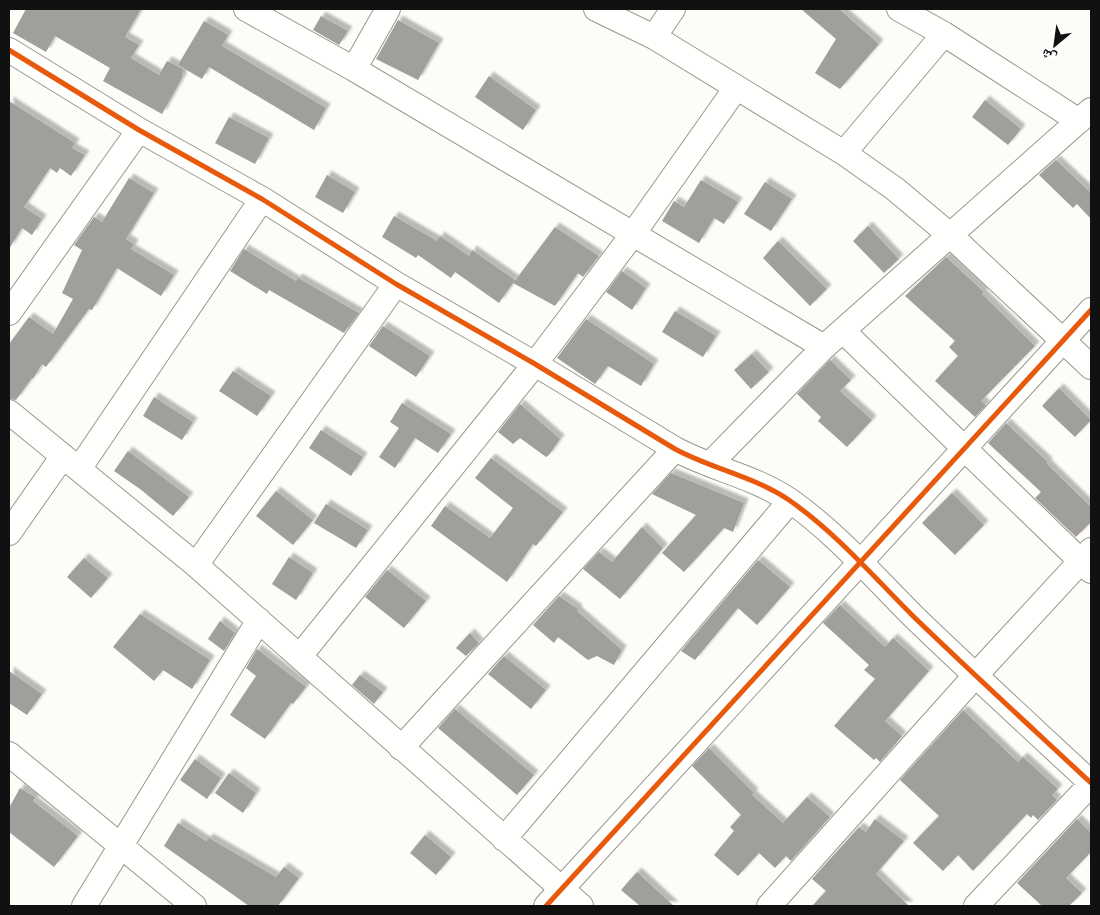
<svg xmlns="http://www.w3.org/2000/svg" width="1100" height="915" font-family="'Noto Serif','Noto Naskh Arabic',serif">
  <defs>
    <filter id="shadow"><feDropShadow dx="4.5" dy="-4.5" stdDeviation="1" flood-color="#0004"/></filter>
  </defs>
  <rect width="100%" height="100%" fill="#fdfcf7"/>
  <path fill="#a19f9c" filter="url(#shadow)" d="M26 9H141L125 37 139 45 131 58 159 75 167 61 183 69 182 78 162 114 103 81 110 68 55 36 46 52 13 33Z
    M801 9H839L879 44 840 89 815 73 836 39Z
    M321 16 348 31 339 45 313 30Z
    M398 20 439 43 418 80 376 59Z
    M204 21 228 35 222 46 326 108 314 130 209 67 202 79 178 65Z
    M489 76 536 110 523 130 475 97Z
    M985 100 1021 129 1008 145 972 117Z
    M9 101 75 143 72 148 85 155 71 176 60 168 57 173 50 168 24 207 42 219 32 235 22 228 9 249Z
    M229 117 269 138 255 164 215 143Z
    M1056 160 1091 193V219L1077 204 1073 208 1039 175Z
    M327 175 355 192 343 213 315 197Z
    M129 178 154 193 126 239 134 244 131 249 174 275 161 296 117 268 92 310 89 309 46 367 42 364 33 379 32 378 16 400 9 399V344L29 317 53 334 73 299 62 293 82 250 74 245 94 217 102 222Z
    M701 180 738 202 724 224 714 218 699 243 662 221 674 201 684 207Z
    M765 182 792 199 771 231 744 214Z
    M394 216 437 241 440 236 469 256 472 250 515 280 514 282 555 227 599 256 583 277 578 273 555 306 513 283 499 303 455 272 451 278 418 255 416 258 382 237Z
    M868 226 899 259 884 273 853 241Z
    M778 241 827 289 810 306 763 258Z
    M244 249 296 281 298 278 359 313 344 333 269 290 267 294 230 271Z
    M946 257 984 292 982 294 1035 346 981 401 986 405 975 417 935 381 958 356 949 347 955 341 905 296Z
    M622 271 646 288 632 310 606 292Z
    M675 311 716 336 703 357 662 332Z
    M586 319 654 364 641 386 608 366 595 384 557 358Z
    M383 326 430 356 416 377 369 346Z
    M752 354 769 372 751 389 734 370Z
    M830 360 851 380 840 391 872 420 847 447 818 421 821 417 797 394Z
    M233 371 271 396 257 416 219 391Z
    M1059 388 1091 420 1075 437 1042 406Z
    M154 397 193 422 182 440 143 416Z
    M402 403 451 434 438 453 415 438 395 468 379 457 399 428 390 422Z
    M520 404 560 439 549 455 546 457 520 438 513 444 498 432Z
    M1006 423 1048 462 1047 464 1091 507V522L1076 537 1035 498 1041 492 988 443Z
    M321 430 363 457 351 476 309 448Z
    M128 451 189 497 173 516 140 489 114 471Z
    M491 458 563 512 536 546 533 544 507 582 431 526 445 506 490 538 513 508 475 478Z
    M671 473 744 503 733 532 724 528 684 572 662 553 696 515 652 494Z
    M276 491 313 520 293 545 256 516Z
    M952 493 984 525 955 555 922 523Z
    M326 504 368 530 356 548 314 523Z
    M642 527 663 548 620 599 583 569 599 552 612 562Z
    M289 557 313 573 296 600 272 584Z
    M84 558 108 578 91 598 67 577Z
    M758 560 790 587 757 625 738 608 695 660 681 651Z
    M387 570 426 601 404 628 365 597Z
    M559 596 578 609 577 611 622 650 614 665 597 656 588 660 558 637 554 643 533 625Z
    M840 605 885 647 893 638 929 671 885 721 902 736 880 762 876 758 874 760 834 726 875 679 864 670 869 665 823 623Z
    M140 614 210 660 192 689 163 670 154 681 113 647Z
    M220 621 235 633 224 651 208 639Z
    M470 633 479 643 466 656 456 648Z
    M257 649 306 687 293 704 291 703 265 739 230 715 256 676 246 668Z
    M504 656 546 690 531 709 488 674Z
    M9 671 42 694 27 715 9 703Z
    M360 675 383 692 374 704 352 685Z
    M455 709 534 775 517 795 438 728Z
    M963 710 1018 762 1023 757 1058 789 1052 795 1057 800 1038 820 1033 815 1031 818 1027 814 973 871 958 855 943 871 913 843 939 816 900 780Z
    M709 748 754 793 752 795 783 823 807 797 830 817 791 861 786 856 775 868 759 853 738 876 714 855 734 831 730 827 741 815 692 766Z
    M195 759 221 778 207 799 180 780Z
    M229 773 256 793 243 813 215 793Z
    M20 788 35 797 33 801 78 836 54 867 9 832V808Z
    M875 819 904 841 876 874 909 906H812L826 891 812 879 859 827 866 832Z
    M1077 819 1091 833V852L1066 878 1082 893 1069 906H1042L1017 883Z
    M178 823 206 841 209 838 276 877 284 867 299 878 278 906H249L164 846Z
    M425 835 451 857 436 875 410 853Z
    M637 872 674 906H640L621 890Z"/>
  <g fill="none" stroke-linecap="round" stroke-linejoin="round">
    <g stroke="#979795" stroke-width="26">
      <path id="minor" d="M246 9 354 69 824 347
        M596 9 654 37 844 153 895 189 951 236 1091 367
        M899 9 944 34 1079 121
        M654 37 673 9
        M9 50 139 130 262 199 396 284 535 364 675 449C712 469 753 476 789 500 835 532 874 577 914 617 972 673 1032 728 1091 783
        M354 69 388 9
        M844 153 944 34
        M9 313 139 130
        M843 331 1091 571
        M9 412 196 565 581 906
        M710 464 824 347 1091 110
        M79 469 262 199
        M9 533 63 456
        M196 565 396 284
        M300 656 535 364 633 234 736 88
        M401 748 675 449
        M9 754 194 906
        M504 839 790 501
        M84 906 259 620
        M546 906 1091 310
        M769 906 975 676 1091 550
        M976 906 1091 784"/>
    </g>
    <use href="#minor" stroke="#fffffe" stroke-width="24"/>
    <g stroke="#fff" stroke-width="8">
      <path id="cycleway" d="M9 50 139 130 262 199 396 284 535 364 675 449C712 469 753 476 789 500 835 532 874 577 914 617 972 673 1032 728 1091 783
        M546 906 1091 310"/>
    </g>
    <use href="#cycleway" stroke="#e8590c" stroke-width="5"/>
  </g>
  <rect width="1100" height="915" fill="none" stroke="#111111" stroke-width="20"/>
  <g transform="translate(1055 45) rotate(209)" stroke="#ffffff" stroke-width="4" paint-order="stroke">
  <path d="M0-4L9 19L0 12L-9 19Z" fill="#111111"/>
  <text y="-8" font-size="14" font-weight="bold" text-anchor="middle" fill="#111111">ش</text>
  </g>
</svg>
